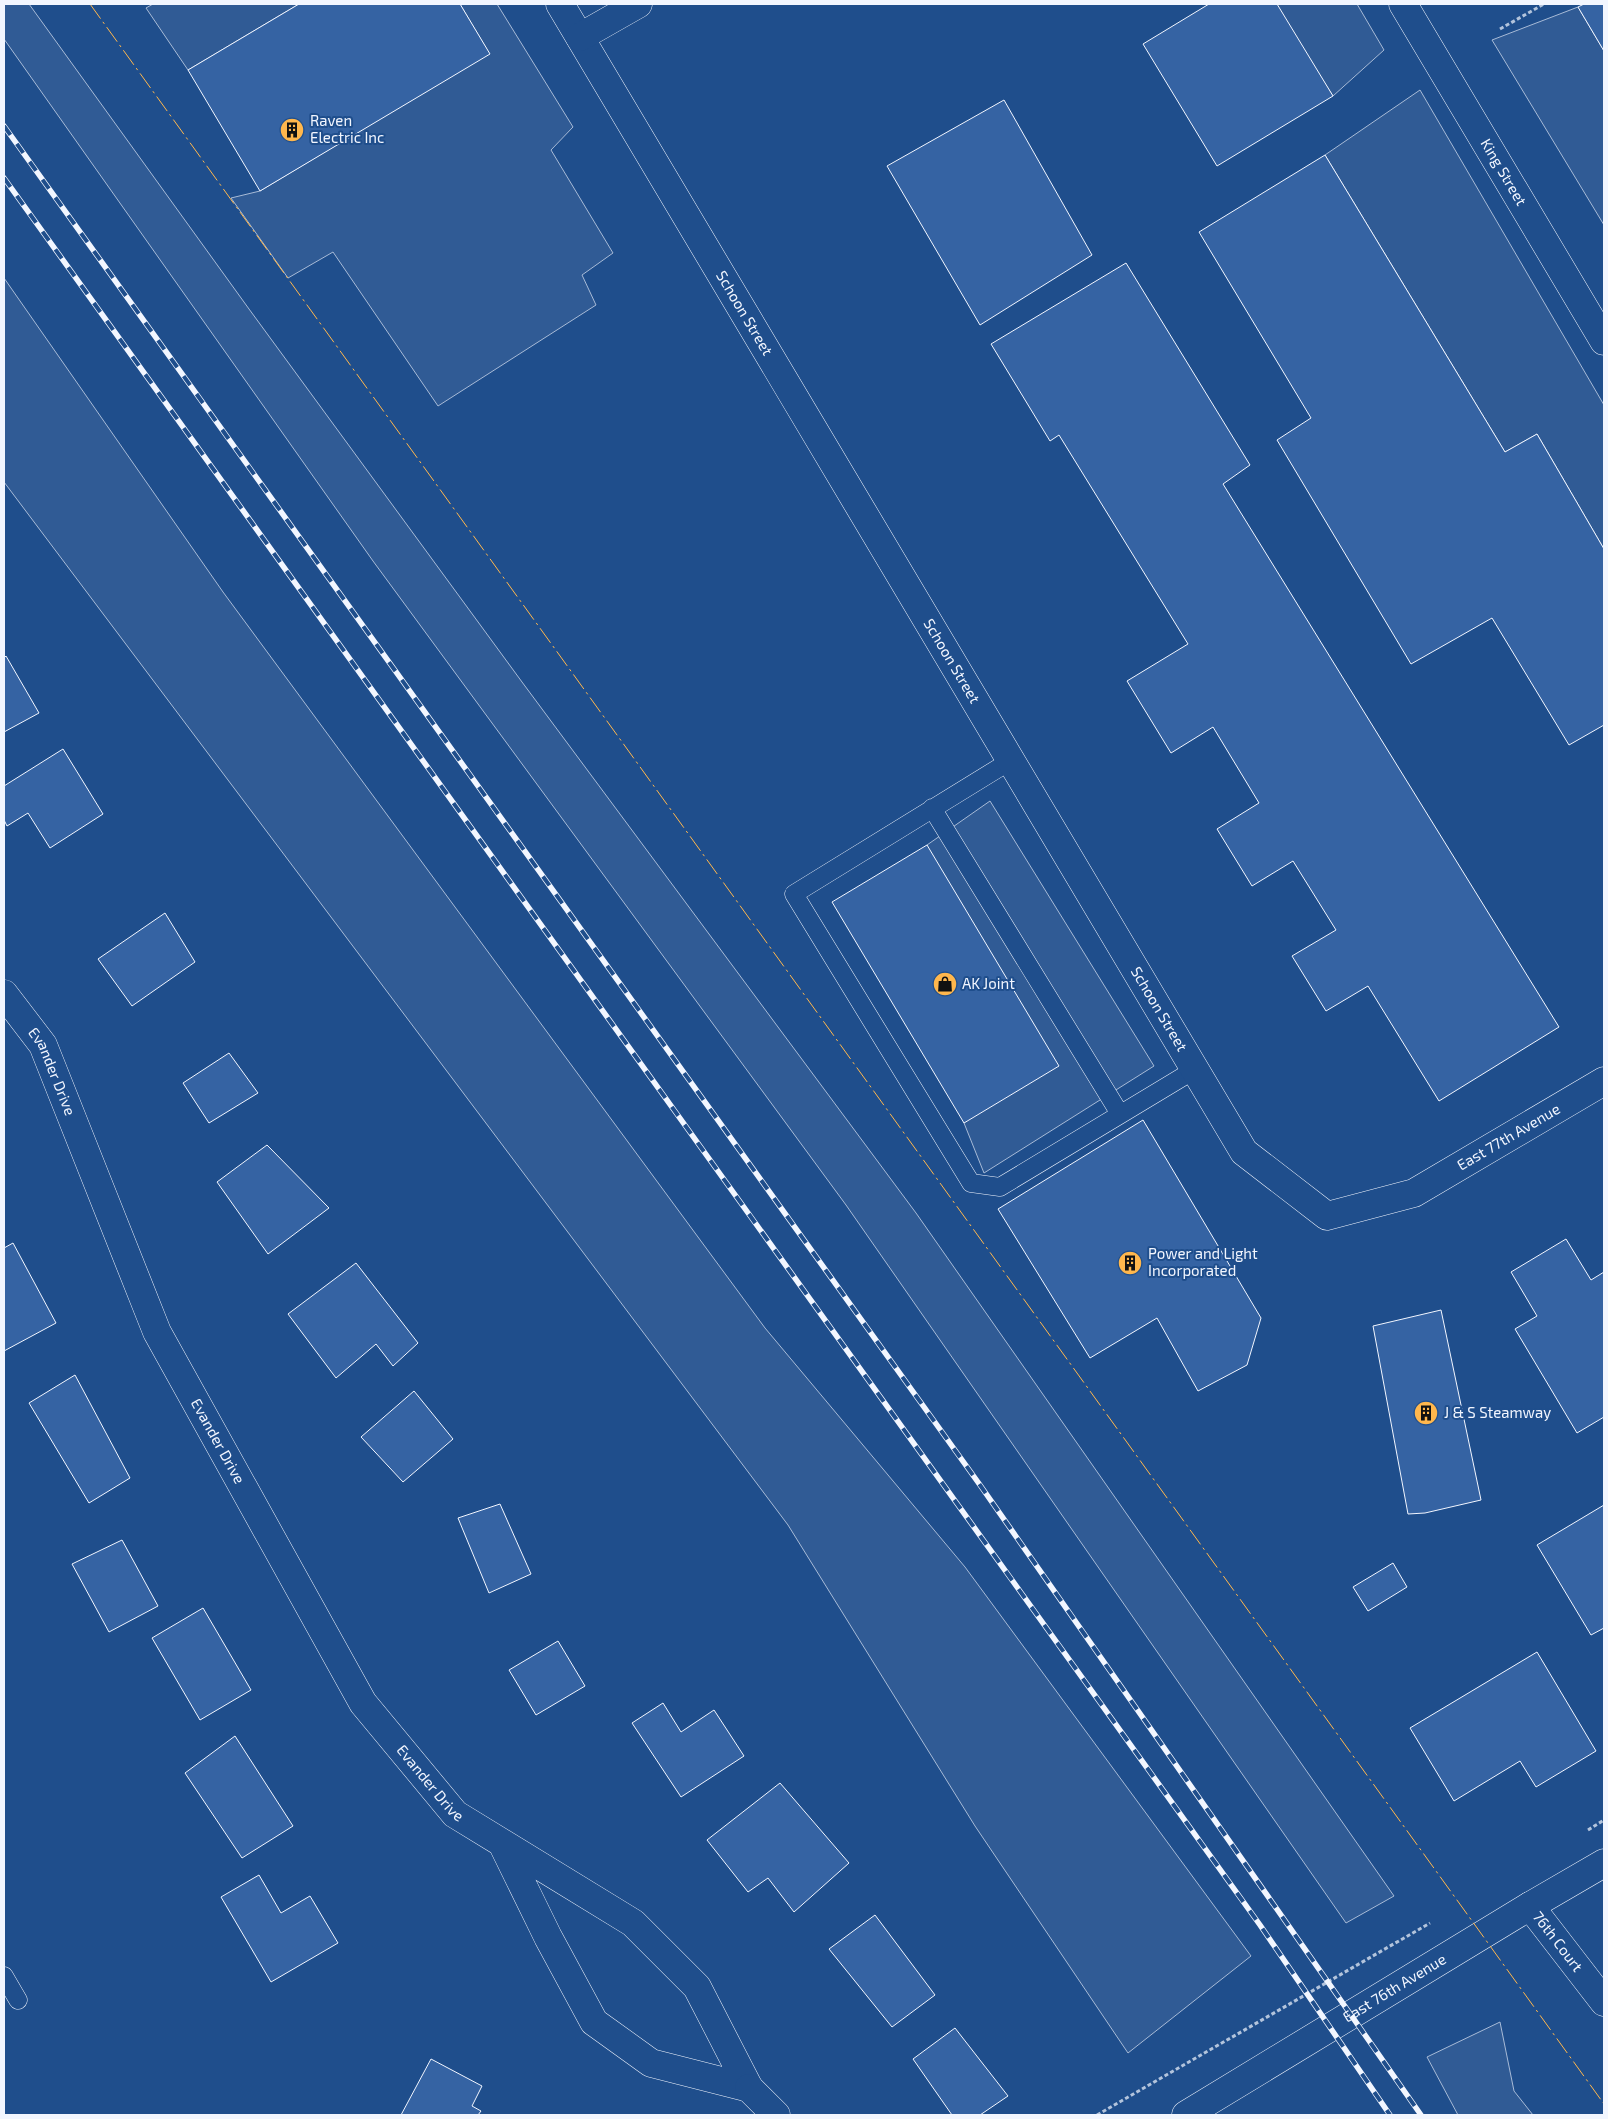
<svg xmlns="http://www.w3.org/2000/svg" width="1608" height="2119" font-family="'Exo 2',sans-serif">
  <rect width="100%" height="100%" fill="#1f4e8c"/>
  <path fill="#305b95" stroke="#a8bbd7" d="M4 4H29L249 309 522 682 916 1213 1394 1896 1346 1923 846 1205 373 561 4 39Z
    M153 4H299L188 70 146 8Z
    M460 4H497L573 127 551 150 613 253 582 275 596 305 438 406 333 252 288 278 231 198 260 191 489 53Z
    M1274 4H1357L1384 50 1333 96Z
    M1578 7 1604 51V225L1492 40Z
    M1420 90 1604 405V549L1537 434 1505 452 1325 155Z
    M4 278 223 592 765 1328 965 1567 1251 1956 1128 2053 975 1826 788 1525 4 482Z
    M990 801 1154 1066 984 1173 964 1123 927 845Z
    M1500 2022 1514 2091 1533 2115H1458L1427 2057Z"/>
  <path fill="#3563a3" stroke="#f2f6ff" d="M299 4H460L490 54 260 191 188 70Z
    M1209 4H1277L1333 96 1217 166 1143 44Z
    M1584 4H1604V51L1578 7Z
    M1004 100 1092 255 980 325 887 166Z
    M1325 155 1505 452 1537 434 1604 549V725L1569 745 1492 618 1411 664 1277 440 1311 418 1199 232Z
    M1126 263 1250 465 1223 484 1559 1027 1439 1101 1368 986 1326 1011 1292 956 1336 930 1293 861 1252 886 1217 829 1259 803 1213 727 1171 753 1127 681 1188 644 1059 435 1050 441 991 344Z
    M6 656 39 713 4 732V658Z
    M63 749 103 814 50 848 28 813 7 826 4 820V786Z
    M927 845 1059 1066 964 1123 832 902Z
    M165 913 195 962 132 1006 98 959Z
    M229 1053 258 1093 209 1123 183 1083Z
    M1143 1120 1261 1318 1247 1365 1198 1391 1157 1318 1090 1358 998 1209Z
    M267 1145 329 1208 268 1254 217 1182Z
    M1566 1239 1591 1280 1604 1272V1417L1577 1433 1515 1329 1537 1316 1511 1272Z
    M13 1243 56 1323 4 1351V1248Z
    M356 1263 418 1343 393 1366 376 1344 336 1378 288 1314Z
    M1441 1310 1481 1500 1425 1513 1408 1514 1373 1326Z
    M75 1375 130 1478 89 1503 29 1403Z
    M414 1391 453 1439 403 1482 361 1437Z
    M500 1504 531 1574 489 1593 458 1518Z
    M1604 1505V1628L1591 1635 1537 1545Z
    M122 1540 158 1606 109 1632 72 1564Z
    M1393 1563 1407 1587 1368 1611 1353 1587Z
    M203 1608 251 1690 200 1720 152 1638Z
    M558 1641 585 1686 536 1715 509 1670Z
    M1537 1652 1596 1751 1536 1787 1520 1761 1454 1801 1410 1728Z
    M663 1703 681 1732 714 1710 744 1756 681 1797 632 1723Z
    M235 1736 293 1826 242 1858 185 1773Z
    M780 1783 849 1863 794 1912 768 1878 748 1892 707 1840Z
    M259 1875 281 1913 310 1896 338 1943 271 1982 221 1897Z
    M875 1915 935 1995 892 2027 829 1949Z
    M955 2028 1008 2096 980 2115H952L913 2059Z
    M431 2059 482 2086 472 2106 481 2111 478 2115H401Z"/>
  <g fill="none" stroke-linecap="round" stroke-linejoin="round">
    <g stroke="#f2f6ff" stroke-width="19">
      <path id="lane" d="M1010 761 794 894 971 1183 1000 1187 1194 1070
        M932 808 1120 1114
        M4 1976 18 2000"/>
    </g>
    <g stroke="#f2f6ff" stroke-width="29">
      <g id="street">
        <path id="s1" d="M560 4 1244 1152 1327 1216 1414 1193 1604 1081"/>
        <path d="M580 37 638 4"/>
        <path id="s2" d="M4 994 43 1045 157 1332 363 1703 455 1814 633 1923 697 1987 749 2088 651 2063 594 2022 548 1937 502 1843"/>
        <path id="s3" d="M1530 1906 1604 2002"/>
        <path d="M749 2088 776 2115"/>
      </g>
    </g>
    <g stroke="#f2f6ff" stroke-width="29">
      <g id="secondary">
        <path id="s4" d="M1403 4 1604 341"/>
        <path id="s5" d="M1186 2115 1530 1906 1604 1863"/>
      </g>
    </g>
    <path stroke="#b3c4dc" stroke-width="3" stroke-dasharray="4 2.5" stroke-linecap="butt" d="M1500 29 1544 4
      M1588 1830 1604 1820
      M1097 2115 1430 1923"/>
    <use href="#lane" stroke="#1f4e8c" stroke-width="18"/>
    <use href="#street" stroke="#1f4e8c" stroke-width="28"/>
    <use href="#secondary" stroke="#1f4e8c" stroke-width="28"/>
    <g stroke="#f2f6ff" stroke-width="5.5">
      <path id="rail" d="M4 126 980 1485 1421 2115
        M4 178 1260 1925 1390 2115"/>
    </g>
    <use href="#rail" stroke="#1f4e8c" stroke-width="4" stroke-dasharray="11" stroke-linecap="butt"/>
    <path stroke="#ffb74d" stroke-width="1" stroke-dasharray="18 4 2.5 4" stroke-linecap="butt" d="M90 4 1604 2104"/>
  </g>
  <defs>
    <g id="building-disc" transform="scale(1.25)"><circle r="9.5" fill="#ffb74d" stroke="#1f4e8c"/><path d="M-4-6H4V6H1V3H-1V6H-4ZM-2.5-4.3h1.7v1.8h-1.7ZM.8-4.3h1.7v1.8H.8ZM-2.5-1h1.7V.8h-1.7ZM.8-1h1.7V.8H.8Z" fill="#111"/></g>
    <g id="shop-disc" transform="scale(1.25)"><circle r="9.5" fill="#ffb74d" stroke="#1f4e8c"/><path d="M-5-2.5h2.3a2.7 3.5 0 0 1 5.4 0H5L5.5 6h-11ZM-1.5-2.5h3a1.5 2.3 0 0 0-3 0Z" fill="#111"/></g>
  </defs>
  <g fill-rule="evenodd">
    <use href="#building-disc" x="292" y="130"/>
    <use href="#shop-disc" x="945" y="984"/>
    <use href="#building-disc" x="1130" y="1263"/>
    <use href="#building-disc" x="1426" y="1413"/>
  </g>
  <g text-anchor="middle" stroke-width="4" stroke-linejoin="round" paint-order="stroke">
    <g font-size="15" fill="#f2f6ff" stroke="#1f4e8c" text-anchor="start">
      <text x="310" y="126">Raven<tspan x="310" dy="17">Electric Inc</tspan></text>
      <text x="962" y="989">AK Joint</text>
      <text x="1148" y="1259">Power and Light<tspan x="1148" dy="17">Incorporated</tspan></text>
      <text x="1444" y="1418">J &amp; S Steamway</text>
    </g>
    <g font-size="15" fill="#f2f6ff" stroke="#1f4e8c">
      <text dy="5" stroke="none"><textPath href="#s4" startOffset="196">King Street</textPath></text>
      <text dy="5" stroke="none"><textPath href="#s1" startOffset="360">Schoon Street</textPath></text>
      <text dy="5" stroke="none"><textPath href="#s1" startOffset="765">Schoon Street</textPath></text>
      <text dy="5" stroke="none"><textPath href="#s1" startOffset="1170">Schoon Street</textPath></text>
      <text dy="5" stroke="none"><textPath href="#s2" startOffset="92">Evander Drive</textPath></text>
      <text dy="5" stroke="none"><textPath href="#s1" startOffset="1641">East 77th Avenue</textPath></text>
      <text dy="5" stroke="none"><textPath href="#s2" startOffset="498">Evander Drive</textPath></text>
      <text dy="5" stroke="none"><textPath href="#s2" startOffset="902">Evander Drive</textPath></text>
      <text dy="5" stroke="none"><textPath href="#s3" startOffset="45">76th Court</textPath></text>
      <text dy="5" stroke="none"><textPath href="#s5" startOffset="244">East 76th Avenue</textPath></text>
    </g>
  </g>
  <rect width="1608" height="2119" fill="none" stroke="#f2f6ff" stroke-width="10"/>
</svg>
